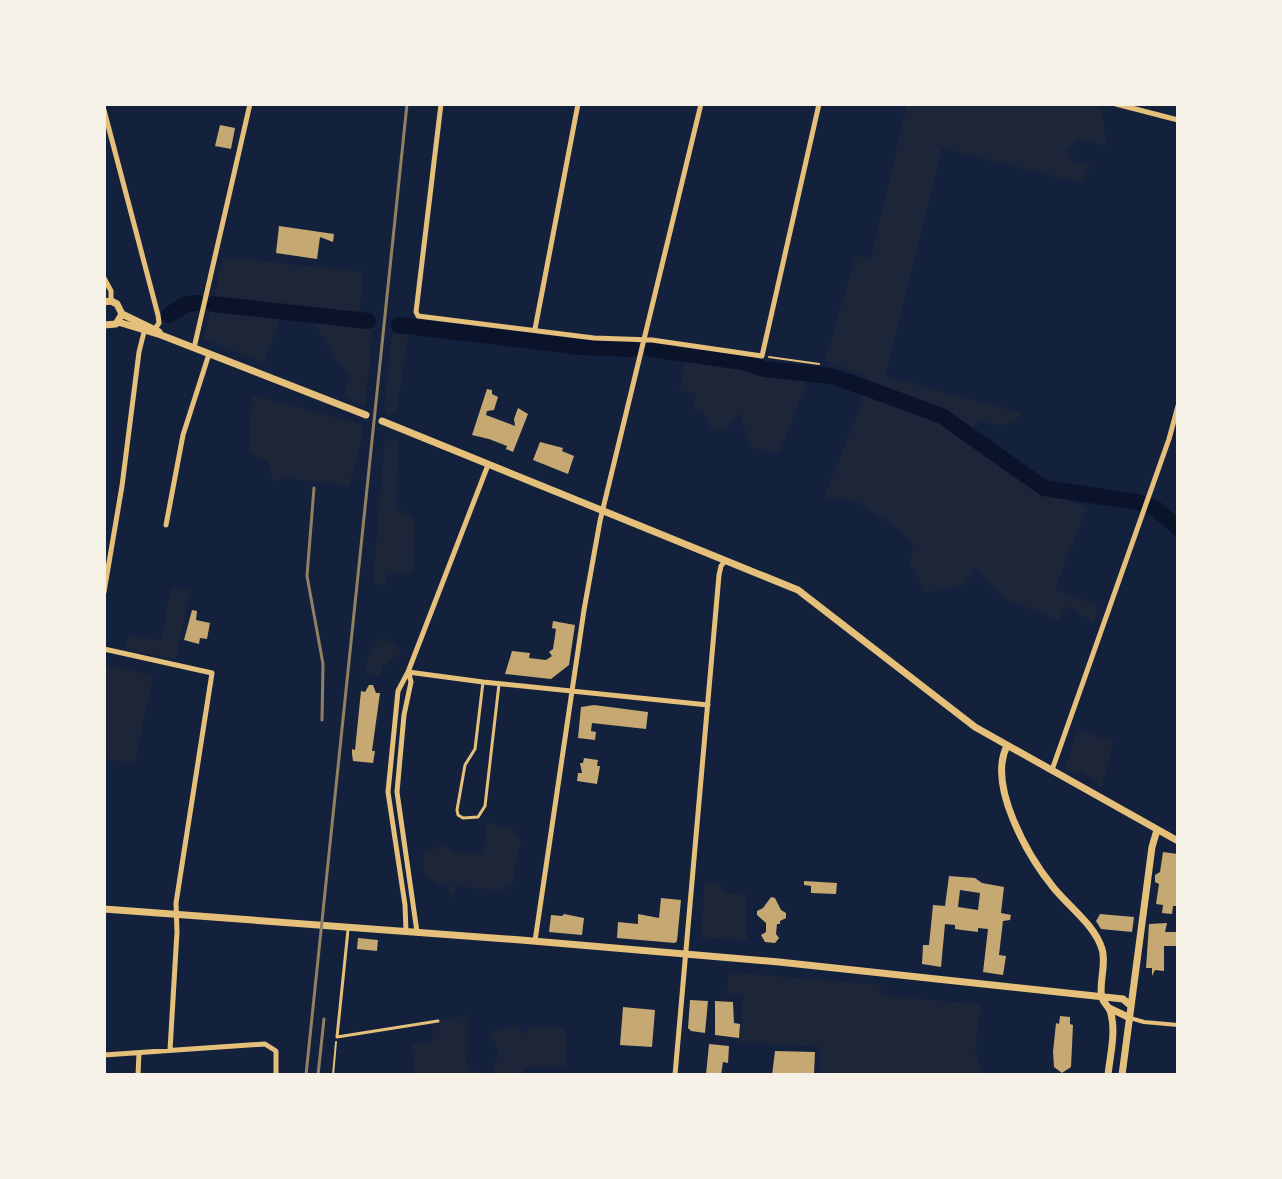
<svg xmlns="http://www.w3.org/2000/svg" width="1282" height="1179" font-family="'PT Sans',sans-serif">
  <rect width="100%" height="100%" fill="#14213d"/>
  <path fill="#1d2539" d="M907 104H1084L1102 108 1106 146 1077 139 1068 151 1075 162 1091 164 1081 183 942 148 885 376 1022 413C1013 430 993 424 976 421L968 444C1005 471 1042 494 1087 507L1055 589 1098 606 1094 623 1067 606 1058 620 1003 598 975 567 965 584C951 586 940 592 926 592L910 564 913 544 895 526 858 502 824 497 860 408 867 376 825 361 856 256 871 259Z
    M223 257 363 272 359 317 213 302Z
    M211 308 281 316 264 363 203 339Z
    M312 319 373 328 365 407 344 396 350 375 335 359Z
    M392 333 408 336 397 407 395 412 388 416 384 408Z
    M686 360 808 379 779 454 752 447 739 414 725 431 711 429 703 412 693 408 697 394 679 390Z
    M253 395 362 425 361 443 349 486 286 478 272 482 269 462 248 453Z
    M385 438 398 441 396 509 414 519 415 524 414 571 406 576 394 572 388 575 385 585 373 584Z
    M171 587 190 590 176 659 125 650 129 635 161 641Z
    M381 638 397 645 401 653 382 667 381 676 365 675 369 651Z
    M104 665 153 675 135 764 104 758Z
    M1078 730 1113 741 1101 789 1095 780 1079 771 1077 775 1065 768Z
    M487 822 514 829 522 842 518 852 512 885H507L506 891 456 886 455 897 448 892 449 883H444L443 887 425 875 422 853 445 845C455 858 469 852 483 854Z
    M705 882 717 883 725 893 747 895V941L701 937Z
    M729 972 881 985V996L981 1004 975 1051 984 1075H819L820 1047 739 1042 743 995 727 993Z
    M468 1015 467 1068 470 1071 489 1075H414L412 1045 433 1042 432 1025 440 1024V1020Z
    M520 1026V1032L525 1033 530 1026 564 1027 567 1044 565 1066 526 1068 523 1075H492L499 1051 491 1037 493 1030Z"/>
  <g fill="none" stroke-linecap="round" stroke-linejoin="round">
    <path stroke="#0b132b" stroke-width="16" d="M213 304 368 321
      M169 315 186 304 198 303
      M399 325 580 347 632 349
      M651 349 742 362 764 369 831 376 866 388 942 416 1044 488 1137 502 1155 508 1178 528"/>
  </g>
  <path fill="#c6a872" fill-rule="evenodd" d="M220 125 235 128 231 149 215 146Z
    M279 226 334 234 333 242 320 237 317 259 276 253Z
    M487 389 492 390V394L498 397 494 410 487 411 486 415 515 426 514 419 518 408 528 414 513 452 506 449 507 446 489 439 472 435Z
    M540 442 563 448 562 451 574 456 568 474 533 460Z
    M192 610 197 611 196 620 210 623 207 639 200 638 199 644 184 640Z
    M553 621 575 625 569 665 551 679 505 674 512 651 530 653 529 658 546 660 552 656 549 652 553 649 556 629 552 628Z
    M369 685H373L376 693H380L372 751H375L373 763 353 761 352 754V749L355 750 361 691 365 692Z
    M594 705 648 712 646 729 592 723 591 731 596 732 595 740 578 738 581 707Z
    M584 758 598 760 597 766H600L597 784 577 781 578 773H582L580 763H583Z
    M1163 852 1178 854V906H1173L1172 914 1162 913 1163 905 1156 904 1159 884 1155 882V875L1160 872Z
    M949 876 975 878 982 883 1004 887 1001 913 1011 915 1010 920 1003 921 999 955 1006 956 1003 975 983 972 988 929 978 928V932L962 930 955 929V925L945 924 941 967 922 964 923 945H929L933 905 945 906ZM960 890 980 893 978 910 958 907Z
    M804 881 837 883 836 894 811 893V886L804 885Z
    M771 897 775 898 781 910 786 913V918L780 921V924H777L776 934 779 938 775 943 765 942 761 935 766 932V923L757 915V911L763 908Z
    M661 898 681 900 677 941 675 943 617 938 618 922 638 924V914L659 918Z
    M564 914 584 918 582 935 549 932 551 915 562 916Z
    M1100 914 1134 917 1132 932 1101 929 1096 921Z
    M1167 923 1165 932H1178V946H1164V971L1155 970 1152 976V968H1146L1149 924Z
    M358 938 378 940 377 951 357 949Z
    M690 1000 708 1001 705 1033 691 1031 688 1028Z
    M715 1001 733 1002 734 1023 740 1024 739 1038 715 1035Z
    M623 1007 655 1010 652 1047 620 1045Z
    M1060 1016 1070 1017V1024L1073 1025 1071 1067 1062 1073 1054 1067 1053 1052 1056 1023 1059 1024Z
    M709 1044 729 1046 728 1063 723 1062 721 1075H706Z
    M775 1051 815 1052 814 1075H772Z"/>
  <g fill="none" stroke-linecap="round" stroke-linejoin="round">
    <path stroke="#e5c07b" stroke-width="2" d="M769 357 819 364
      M333 1075 336 1042"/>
    <path stroke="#e5c07b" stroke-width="3" d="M483 682 475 749 465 765 457 810 458 815 463 818 478 817 485 806 499 684
      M348 930 337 1037 438 1021"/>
    <path stroke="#e5c07b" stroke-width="4" d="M1130 1018 1144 1022 1178 1025"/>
    <path stroke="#e5c07b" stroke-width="5" d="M441 104 416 312 418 316 594 338 652 340 762 356 819 104
      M1116 104 1178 120
      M104 110 158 315 159 323 155 329
      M104 278 111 291V301
      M535 329 578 104
      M194 348 250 104
      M166 525 183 435 209 354
      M104 592 122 486 139 352 144 332
      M104 649 212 673 176 903 177 932 170 1050
      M408 672 483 682 708 705
      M409 673 411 682 404 715 397 792 417 932
      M1052 770 1169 439 1178 406
      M406 931 405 905 388 792 398 691 408 672 488 465
      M535 941 584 610 600 521 701 104
      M104 1055 265 1044 276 1051V1075
      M138 1075 139 1053
      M675 1075 719 575 721 566 725 561"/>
    <path stroke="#e5c07b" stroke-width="7" d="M104 302 111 301 117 304 122 314 116 324 104 325
      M122 314 159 332
      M118 322 161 335 366 415
      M382 421 798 590 975 727 1178 841
      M1007 746C987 785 1028 856 1053 887 1068 906 1095 925 1102 949 1107 964 1098 985 1102 998 1104 1004 1110 1007 1111 1014 1116 1032 1110 1056 1108 1075
      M104 909 521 940 779 962 1123 999 1130 1005
      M1109 1008 1128 1017
      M1122 1075 1152 847 1157 830"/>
    <path stroke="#918062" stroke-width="3" d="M314 488 307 576 323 664 322 720
      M306 1075 407 104
      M318 1075 324 1019"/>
  </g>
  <rect width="1282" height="1179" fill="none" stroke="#f6f1e7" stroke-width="212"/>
</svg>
